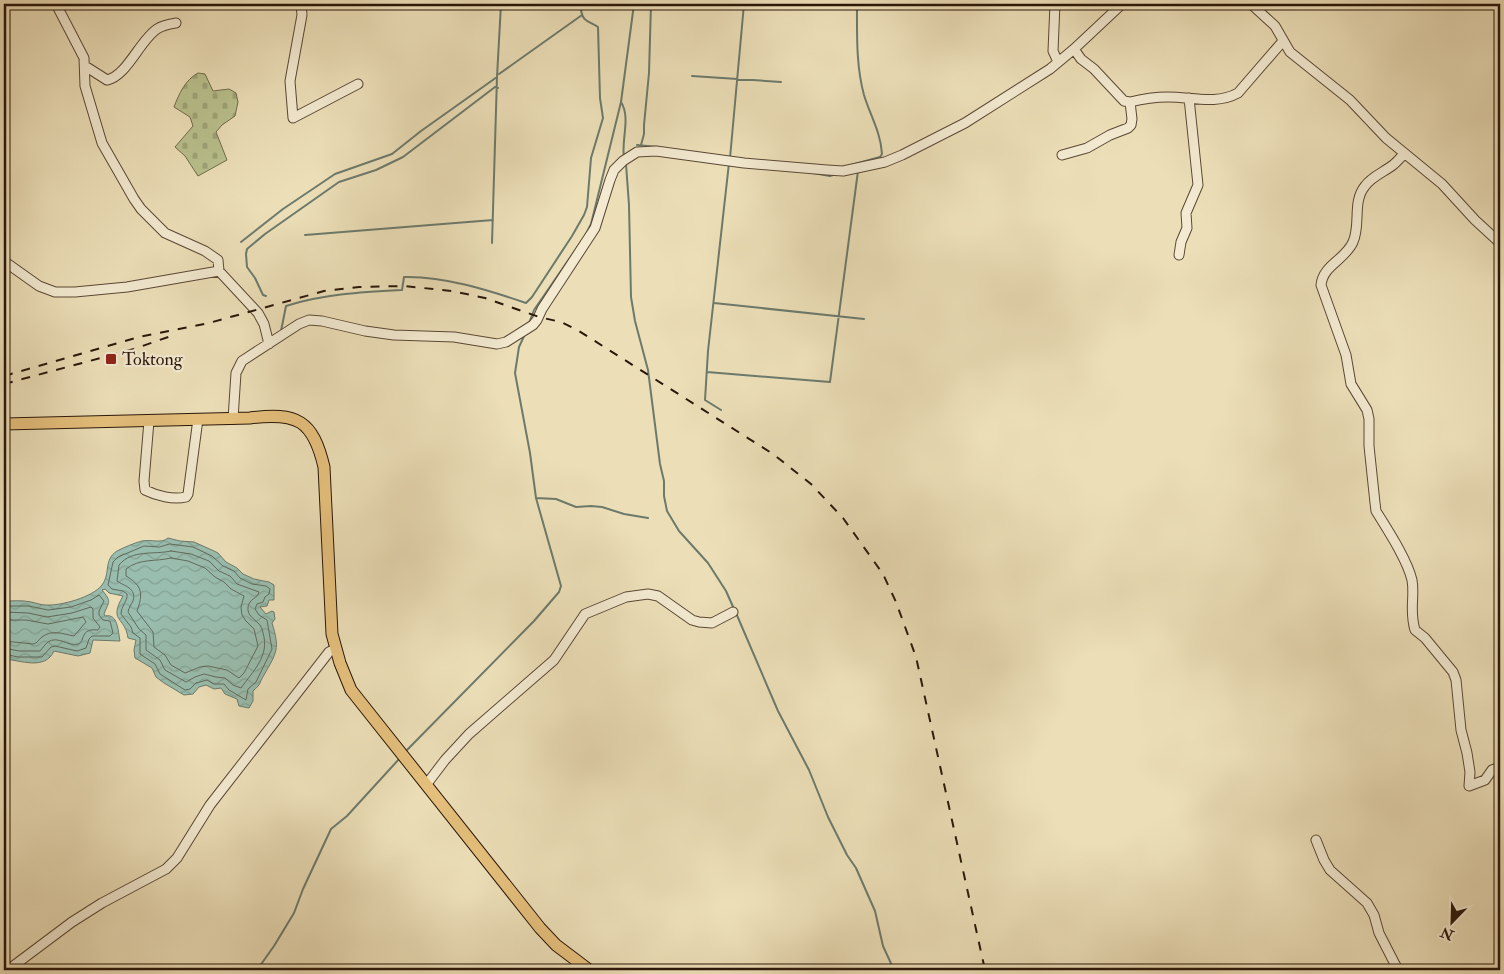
<svg xmlns="http://www.w3.org/2000/svg" width="1504" height="974" font-family="'IM FELL Double Pica',serif">
  <defs>
    <pattern id="cemetery-stones" width="16" height="16" patternUnits="userSpaceOnUse" patternTransform="scale(1.25)"><rect width="16" height="16" fill="#b9c18e"/><path d="M2 7V4a2 2 0 0 1 4 0v3zM10 15v-3a2 2 0 0 1 4 0v3z" fill="#9fa579"/></pattern>
    <pattern id="water-waves" width="16" height="10" patternUnits="userSpaceOnUse" patternTransform="scale(1.25)"><rect width="16" height="10" fill="#99bdae"/><path d="M0 5q4-4 8 0t8 0" fill="none" stroke="#84a294"/></pattern>
  </defs>
  <rect width="100%" height="100%" fill="#ecdfb8"/>
  <filter id="stains"><feTurbulence type="fractalNoise" baseFrequency=".004" numOctaves="4"/><feColorMatrix values="0 0 0 0 .2 0 0 0 0 .09 0 0 0 0 .02 0 0 0 .5 -.17"/></filter>
  <radialGradient id="worn" r=".72"><stop offset=".6" stop-color="#630" stop-opacity="0"/><stop offset="1" stop-color="#630" stop-opacity=".3"/></radialGradient>
  <path fill="url(#cemetery-stones)" stroke="#716c4c" d="M198 73 205 74 213 91 229 89 236 93 238 102 235 116 222 125 216 132 227 160 198 176 185 156 175 147 193 126 190 117 174 107C179 94 185 80 198 73Z"/>
  <path fill="url(#water-waves)" stroke="#6c7a6c" d="M168 538 180 541 194 542 214 551 218 553 226 562 237 568 243 574 254 579 269 582 274 585V600H269L267 606 260 607 266 614 272 611 274 612 275 619 272 623C280 649 277 652 264 675 258 685 262 683 253 691V701L249 708 239 706 237 699 225 694 221 688 214 689 206 685 199 687 193 694 184 695 164 683 156 677 152 668 135 658 134 650 136 640 128 638C125 616 108 622 123 596L109 593 105 589 102 590C112 602 109 601 104 614L105 616C118 613 118 631 120 641L93 640 90 653 78 656 54 651C45 671 20 660 4 659V601C13 601 22 600 31 602 36 603 41 605 46 605 61 606 93 597 102 585 111 573 103 560 117 551 125 547 134 543 142 541 151 539 161 544 168 538Z"/>
  <g fill="none" stroke-linecap="round" stroke-linejoin="round">
    <path stroke="#616a5c" stroke-width="1" d="M170 544 193 547 212 556 223 566 234 571 240 578 252 584 266 586 270 589 269 594 265 597 263 602 257 604 255 609 259 615 267 620 272 649 256 682 248 689 246 700 229 690 224 684H214L207 680 196 683 190 689 185 690 160 674 155 664 140 654V638L133 633 131 627 121 614C121 606 128 601 127 594L123 591 112 589 108 585 113 562 118 557 144 546 159 547Z
      M171 551 191 554 209 561 219 571 230 576 237 584 259 592C258 598 249 599 248 607 247 615 253 618 258 623 261 625 262 629 263 633 270 656 253 671 241 688L233 685 225 678 216 677 204 674 195 677 186 682 165 670 160 660 146 650V635L139 629 128 612C129 607 131 605 133 601 137 588 124 586 117 581L119 565C132 549 154 555 171 551Z
      M171 558 188 561 205 568 215 577 224 582 231 589 244 596 241 607 242 615 246 621 254 629 258 646 244 673 239 678 227 670 208 666 200 667 185 673 171 665 165 655 154 647 153 632 137 611C143 594 143 586 126 576V569C140 558 155 562 171 558Z
      M4 606H29L48 610 71 607 91 600 99 595 104 601 99 611V615L103 620 110 621 113 633 110 636H92L89 639 86 648 77 651 55 646 51 647 42 657H18L4 654
      M4 612 28 613 47 617 72 613 91 607 93 609V618L100 627 98 630C79 628 86 641 78 644 68 647 58 635 48 642 44 645 43 648 40 651H19L4 648
      M4 620H26L48 624 83 617 86 622 74 636C63 634 52 629 42 637 38 640 38 643 33 644L4 641"/>
    <path stroke="#6c7a6c" stroke-width="2" d="M839 5V4
      M499 74 582 15
      M692 76 781 82
      M637 145 658 147
      M641 145 644 134V125L649 73 651 4
      M624 157C621 140 631 118 621 102L634 4
      M730 158 744 4
      M626 164 629 205 631 297 635 321 648 370 660 464 664 481V496L667 511 679 531 708 563 726 591 734 609
      M851 165 880 157 882 154C881 133 870 115 864 95 856 66 857 34 857 4
      M813 173 830 176 836 174
      M305 235 493 220
      M241 242 283 209 335 174 392 154 421 131 497 77 501 4
      M492 243 497 77
      M266 296 263 295 255 278 247 267 246 254 247 249 265 234 339 182 376 170 403 157 495 87 498 88
      M714 303 864 319
      M529 323 534 310 585 236 591 224 621 102
      M281 331 286 306C323 294 363 292 402 290L404 277C444 276 488 290 526 303L532 297 572 236 584 215 587 207 591 158 603 118 600 98 598 27C590 21 583 23 581 10L587 4
      M707 372 830 382 858 171
      M721 410 705 400 708 351 729 163
      M536 498 556 499 576 507 591 506 602 507 624 514 648 518
      M736 613 778 711 809 770 828 817 847 855 856 868 875 911 883 946 894 970
      M406 751 534 621 559 592 561 586 536 498 530 453 515 373 519 347 525 334
      M257 970 274 946 294 913 303 889 331 829 347 816 400 758"/>
    <g stroke="#5a4835" stroke-width="11">
      <path id="minor" d="M56 4 84 58 85 86 102 143 134 199 141 209 165 233 205 251 218 260 219 271 258 313 264 324 269 344
        M301 4 302 15 290 81 293 118 358 84
        M1055 4 1053 51 1058 62
        M1251 4 1275 26 1290 52 1350 100 1386 138 1442 184 1475 220 1500 243
        M1074 49 1081 59 1094 69 1124 101 1130 102C1142 99 1156 97 1168 97 1192 97 1216 105 1238 93L1283 41
        M85 66 107 80C127 76 140 40 157 29 163 25 170 24 176 23
        M1404 154C1400 158 1397 162 1393 165 1384 172 1371 177 1365 186 1352 202 1361 224 1353 242 1345 260 1323 265 1321 285L1346 355 1351 384 1367 410 1369 419V446L1375 503 1376 511C1387 529 1407 559 1412 580 1415 597 1409 610 1415 630L1425 638 1453 672 1456 680 1461 730 1467 753 1470 772 1469 786 1485 780 1492 770 1500 767
        M1062 155 1087 148 1110 135 1128 128 1131 125 1132 119 1130 102
        M1179 255 1181 242 1187 228 1186 213 1198 185 1189 98
        M4 263 8 264 39 286 55 292H75L127 287 219 271
        M233 419 236 373 242 361 299 324 309 320 322 321 365 331 394 335 454 337 497 344 506 342 533 325 537 320 542 309 595 228 610 180 614 170 623 161 637 152 656 151 744 163 827 170 843 171 885 162 902 155 965 123 1050 69 1074 49 1122 4
        M149 421 144 481 145 490C157 496 173 500 186 497L188 494 198 419
        M426 785 445 760 469 734 554 660 585 614 626 597 648 594 658 596 692 620 699 622 712 623 733 612
        M1316 840 1324 860 1330 870 1367 903 1374 915 1379 933 1398 970
        M8 970 72 922 102 903 166 869 177 858 210 805 329 652 335 649"/>
    </g>
    <g stroke="#291609" stroke-width="13">
      <path id="major" d="M4 424 250 418C297 412 313 420 324 467L332 634 340 663 351 690 540 928 556 945 589 970"/>
    </g>
    <use href="#minor" stroke="#f3ead1" stroke-width="9"/>
    <use href="#major" stroke="#e6c07c" stroke-width="11"/>
    <path stroke="#291609" stroke-width="2" stroke-dasharray="9 9" stroke-linecap="butt" d="M4 376 139 337 209 323 324 291 359 287 404 286 452 291 485 298 539 317 561 322 579 331 773 454 811 484 843 518 883 574 896 602 916 657 985 970
      M4 384 134 349 171 336"/>
  </g>
  <rect fill="#8f2418" stroke="#f3ead1" stroke-width="2" x="105" y="353" width="12" height="12" rx="2.5"/>
  <g text-anchor="middle" stroke-width="4.5" stroke-linejoin="round" paint-order="stroke">
    <g font-size="18" fill="#291609" stroke="#f3ead1" text-anchor="start">
      <text x="122" y="365">Toktong</text>
    </g>
  </g>
  <rect width="1504" height="974" fill="none" stroke="#ecdfb8" stroke-width="20"/>
  <rect x="5" y="5" width="1494" height="964" fill="none" stroke="#291609" stroke-width="2.5"/>
  <rect x="10" y="10" width="1484" height="954" fill="none" stroke="#291609"/>
  <g transform="translate(1452 922) rotate(203)" stroke="#f3ead1" stroke-width="4" paint-order="stroke">
  <path d="M0-4L9 19L0 12L-9 19Z" fill="#291609"/>
  <text y="-8" font-size="14" font-weight="bold" text-anchor="middle" fill="#291609">N</text>
  </g>
  <rect width="100%" height="100%" filter="url(#stains)"/>
  <rect width="100%" height="100%" fill="url(#worn)"/>
</svg>
